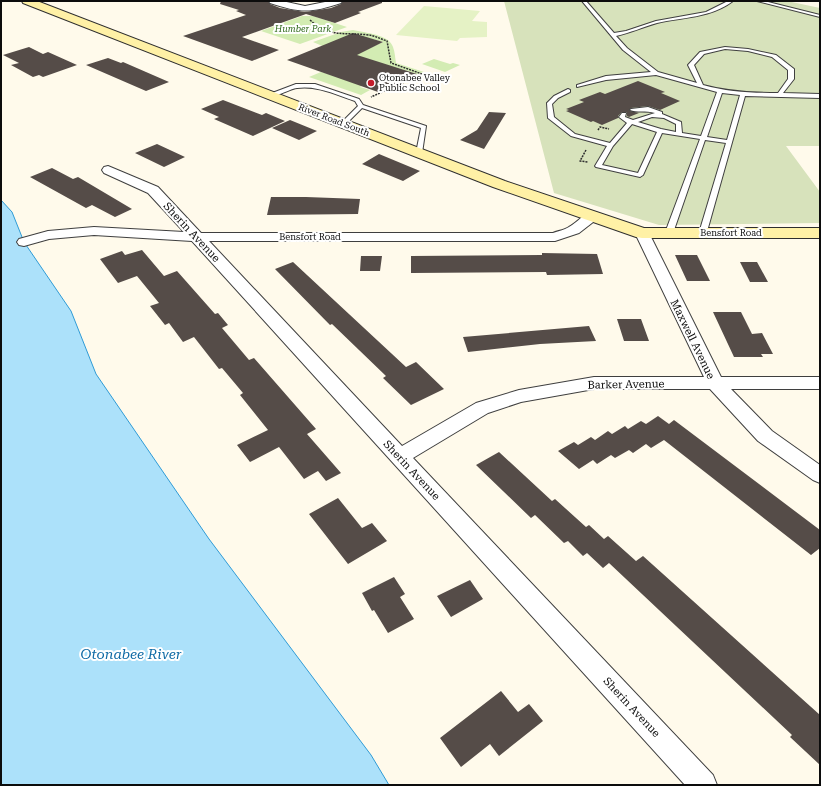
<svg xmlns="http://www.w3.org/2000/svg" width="821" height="786" font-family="'Roboto Serif',serif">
  <rect width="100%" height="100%" fill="#fffaeb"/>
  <path fill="#d3ecb3" d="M302 16H313L347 27 300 44 261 31Z
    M353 30C365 33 389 34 393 47 395 52 395 58 396 63L424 72 417 74 398 68 346 59 383 42 369 38 327 48 313 42 341 32Z
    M434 59 450 64 453 63 460 65 445 72 422 64Z
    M321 72 366 84 360 87 370 90 361 95 309 77Z"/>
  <path fill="#d7e2bb" d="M504 1H787L820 8V146H786L820 192V223L659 225 554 193Z"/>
  <path fill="#e5f2c5" d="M424 6 480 11 472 21 487 22V37L460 38 457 41 396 35Z"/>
  <path fill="#ace1fa" stroke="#2f9bd6" d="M1 200 12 212 24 242 71 311 96 374 209 539 371 755 389 785H1Z"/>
  <path fill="#554c48" d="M221 1H268L270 4 280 8 305 12 331 8 341 4 343 1H382V3L358 12 361 13 335 23 306 14 242 37 279 50 252 61 183 36 246 15 236 11 239 10 220 4Z
    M353 33 383 42 357 55 417 74 378 92 287 60Z
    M29 47 43 54 48 52 77 65 43 77 39 75 33 77 11 65 19 63 3 55Z
    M108 58 121 63 123 62 169 82 146 91 86 65Z
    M638 81 665 92 661 93 680 101 660 110 648 106 631 108 629 110 630 111 639 113 629 117 627 116V112H622L618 116V118L602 125 593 121 591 122 566 111 569 110 566 109 584 102 579 100 600 92 605 94Z
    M223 100 262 115 266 113 285 121 253 136 214 119 219 117 201 109Z
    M489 112 506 113 484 149 460 140 477 130Z
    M290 120 317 131 299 140 272 128Z
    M157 144 185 157 164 167 135 153Z
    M379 154 420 171 403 181 362 164Z
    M52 168 73 179 78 177 132 209 115 217 92 205 86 208 30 177Z
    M271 197H306L360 199 358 214 267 215Z
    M142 250 164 276 177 271 215 314 218 313 228 325 222 328 249 360 254 358 316 429 307 434 341 473 326 481 318 471 304 479 279 447 250 462 237 445 268 430 240 395 243 393 222 368 219 369 194 337 183 342 169 323 165 325 150 306 159 303 137 276 118 283 100 259 122 251 125 255Z
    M542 253 597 254 603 274 547 275 546 272 411 273V256L542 255Z
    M675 255H697L710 281H687Z
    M361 256H382L380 271H360Z
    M293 262 406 367 416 362 444 389 411 405 383 378 386 376 332 324 330 325 275 269Z
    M740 262H757L768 282H750Z
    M713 312H741L752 334 762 333 773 354H761L763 357H734Z
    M617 319H641L649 341H624Z
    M589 326 596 341 540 344 468 352 463 337Z
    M658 416 669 424 674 420 820 530V548L811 555 664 440 651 448 646 444 633 453 629 450 615 458 611 455 597 464 593 460 579 469 558 451 574 442 578 445 591 437 595 440 608 431 612 434 625 426 628 429 641 421 646 424Z
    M499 452 552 501 555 499 586 527 589 525 604 539 608 536 636 561 643 556 820 715V765L790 737 792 735 609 563 603 568 587 553 583 556 568 541 564 543 535 515 531 518 476 465Z
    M338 498 362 528 372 523 387 541 348 564 309 514Z
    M394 577 405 594 400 597 414 619 388 633 374 610 372 611 362 593Z
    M470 580 483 599 451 617 437 596Z
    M501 691 518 712 529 704 543 721 499 756 490 744 461 767 440 738Z"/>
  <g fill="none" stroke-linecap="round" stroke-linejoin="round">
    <g stroke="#3f3f3f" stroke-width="2">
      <path id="lane" d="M582 1H586L614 33 626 31 656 21 706 12 728 1H733C711 18 683 17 657 23 643 27 630 33 616 36L627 48 658 72 697 83 688 65 700 52 725 47 748 49 776 55 794 69V79L783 93 820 94V98L745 96 706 235H703L699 233 726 143 705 140 673 233 669 235 665 233 700 139 662 133 643 175 640 177 596 167 595 166 607 146 571 136 548 118 547 103 554 96 568 89 570 90V92L558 98 552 104 554 117 575 134 610 143 627 123 619 117 622 113H626L625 117 633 120 655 113C646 110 636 113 630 110L631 109 648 107 662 112V114L681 122 682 133 701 136 717 92 656 75 606 80 577 87V85L606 76 651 72 623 50ZM725 49 748 51 772 57 788 70V79L778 93C752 93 728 92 703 85L694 65 704 54ZM722 93 740 95 727 140 707 137ZM652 117 664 118 676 124V132L661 129 638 122ZM632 124 657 132 638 173 602 165 613 146Z
        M757 1H764L820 15V17Z
        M296 84H315L359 99 363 105 426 126 422 153 419 155 416 153 421 128 362 108 345 125H341V123L358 106 355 101C337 95 317 85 297 88 289 89 274 99 267 95Z"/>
    </g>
    <g stroke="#3f3f3f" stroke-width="2">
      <path id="street" d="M269 1H282L305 6 330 1H342L341 3C311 13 300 13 270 3Z
        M108 166 158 187 201 233H553C558 231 564 230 569 227 579 222 585 210 597 213L599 216 597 219 579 233 555 241H209L402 446 476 403 519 390 594 377H704L635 233 637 230 642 229 647 230 649 233 721 377H820V389H731L772 431 820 465V483L813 480 758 441 710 389H594L521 402 488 413 413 458 713 775 717 785H685L192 241 94 235 49 239 24 246 19 245 17 242 19 239 48 231 94 227 184 232 148 193 104 173 102 170 104 167Z"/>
    </g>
    <g stroke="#2e2e2e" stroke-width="2">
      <path id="secondary" d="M22 1H37L505 181 644 228H820V238H642L636 237 493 187 23 3Z"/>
    </g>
    <path stroke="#2e2e2e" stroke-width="1.5" stroke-dasharray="2 1" stroke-linecap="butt" d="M310 20C330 38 345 32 369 35 375 36 381 39 387 41L391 63 422 74 371 97
      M598 130 600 127 609 129
      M586 150 580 161 588 162"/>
    <use href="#lane" fill="#fff" fill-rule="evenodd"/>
    <use href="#street" fill="#fff" fill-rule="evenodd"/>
    <use href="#secondary" fill="#fff1a6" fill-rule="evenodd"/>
  </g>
  <circle fill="#c41c2c" stroke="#fff" stroke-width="1.5" cx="371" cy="83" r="4"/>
  <g text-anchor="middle" stroke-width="4" stroke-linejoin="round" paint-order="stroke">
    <g font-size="9" font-style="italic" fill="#2d6819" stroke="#fff">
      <text x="303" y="32">Humber Park</text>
    </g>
    <g font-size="9" fill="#0c0c0c" stroke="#fff" text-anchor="start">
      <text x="379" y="81">Otonabee Valley<tspan x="379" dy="10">Public School</tspan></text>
    </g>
    <g font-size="9" fill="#0c0c0c" stroke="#fff">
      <text transform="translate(334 120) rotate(21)" y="3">River Road South</text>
      <text x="731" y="236">Bensfort Road</text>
      <text x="310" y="240">Bensfort Road</text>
    </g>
    <g font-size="11" fill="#0c0c0c" stroke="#fff">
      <text transform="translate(192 232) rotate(47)" y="4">Sherin Avenue</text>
      <text transform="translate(693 339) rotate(64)" y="4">Maxwell Avenue</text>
      <text transform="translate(626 384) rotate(-1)" y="4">Barker Avenue</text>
      <text transform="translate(412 470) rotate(47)" y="4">Sherin Avenue</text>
      <text transform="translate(632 707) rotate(47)" y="4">Sherin Avenue</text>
    </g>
    <g font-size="14" font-style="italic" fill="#0e6aa5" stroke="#fff">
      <text x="131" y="659">Otonabee River</text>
    </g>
  </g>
  <rect width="821" height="786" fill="none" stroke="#0c0c0c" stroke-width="4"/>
</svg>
